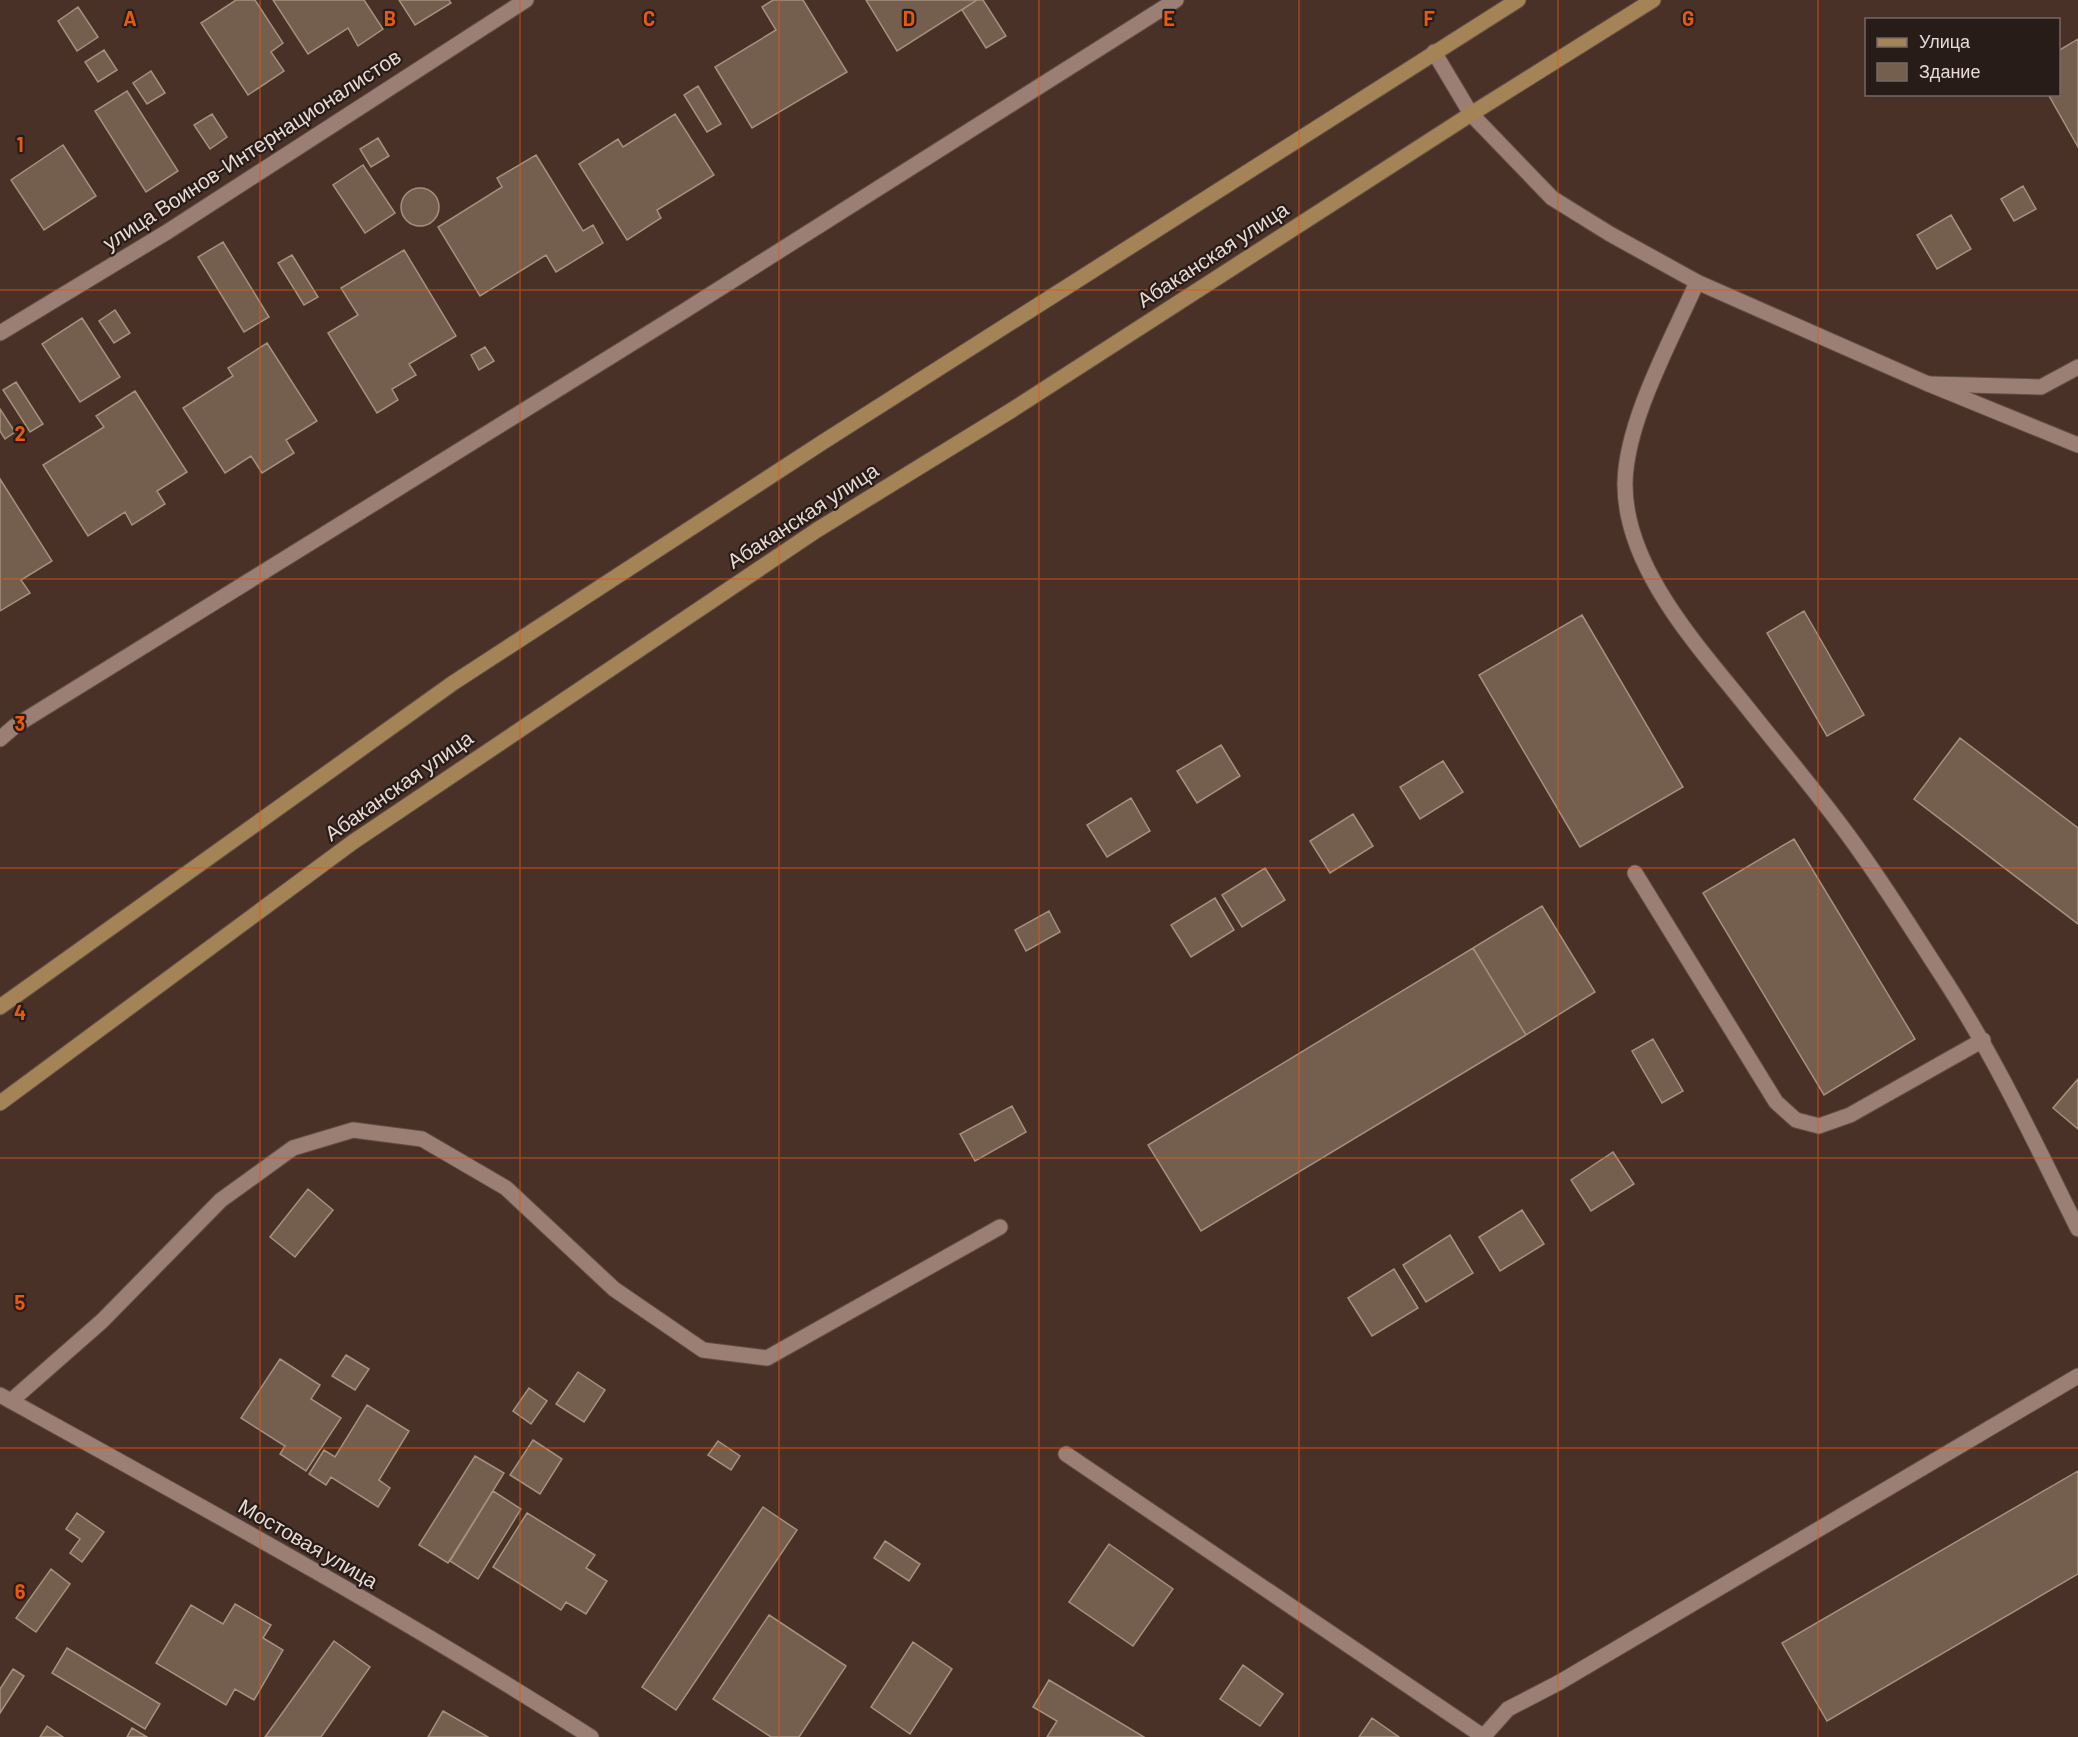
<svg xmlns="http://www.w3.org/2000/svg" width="2078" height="1737" font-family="Barlow,sans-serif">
  <rect width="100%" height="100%" fill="#493128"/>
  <path fill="#745f4e" stroke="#a6907d" stroke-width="1.5" d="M236 0H255L283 43 271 52 284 71 248 95 201 23Z
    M273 0H364L383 29 358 46 348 28 308 54Z
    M399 0H449L451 3 415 25Z
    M773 0H803L847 72 752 128 715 67 776 30 762 7Z
    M866 0H977L897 51Z
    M977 0H983L1006 36 986 48 962 10Z
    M78 7 98 37 77 51 58 21Z
    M2078 39V147L2048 94H2058V51Z
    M104 50 117 70 98 82 85 62Z
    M151 71 165 93 147 104 133 83Z
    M698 86 721 124 707 132 684 95Z
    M127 91 178 171 146 192 95 111Z
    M212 114 227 137 210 149 194 125Z
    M675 114 714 175 657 210 661 218 627 240 579 164 618 139 623 147Z
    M378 138 389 156 371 167 360 149Z
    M63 145 96 196 44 230 11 180Z
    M536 155 583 231 593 225 603 243 556 272 546 255 480 296 438 227 502 187 497 178Z
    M363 165 395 213 365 233 333 185Z
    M2023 186 2036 209 2014 221 2001 199Z
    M401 207a19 19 0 1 1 38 0a19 19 0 1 1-38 0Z
    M1951 215 1971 249 1937 269 1917 235Z
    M223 242 269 317 244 332 198 257Z
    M404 250 456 336 409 364 416 375 392 389 398 400 377 413 328 333 358 315 341 288Z
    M292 255 318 297 304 305 278 263Z
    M115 310 130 333 114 343 99 321Z
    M82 318 120 377 80 402 42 344Z
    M267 343 317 421 286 440 294 453 262 473 251 456 225 473 183 408 233 376 228 368Z
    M485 347 494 361 479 370 471 355Z
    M16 382 43 424 30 432 3 390Z
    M135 391 187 472 157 491 165 504 132 525 125 512 88 536 43 465 104 427 96 416Z
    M0 409 15 432 5 439 0 431Z
    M0 479 52 561 21 580 30 593 0 611Z
    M1804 611 1864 715 1827 736 1767 633Z
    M1582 615 1683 787 1580 847 1479 675Z
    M1960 738 2078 828V924L1914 799Z
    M1221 745 1240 776 1197 803 1177 771Z
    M1443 761 1463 792 1420 819 1400 787Z
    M1131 798 1150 831 1107 857 1087 825Z
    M1353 814 1373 846 1330 873 1310 841Z
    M1794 839 1915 1039 1824 1095 1703 893Z
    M1265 868 1285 900 1242 927 1222 895Z
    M1215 898 1234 930 1191 957 1171 925Z
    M1542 906 1595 992 1526 1035 1473 948Z
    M1049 911 1060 932 1026 951 1015 930Z
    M1473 948 1526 1035 1201 1231 1148 1145Z
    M1653 1039 1683 1091 1662 1103 1632 1051Z
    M2078 1079V1129L2053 1108Z
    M1012 1106 1026 1132 975 1161 960 1134Z
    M1613 1152 1634 1184 1591 1211 1571 1180Z
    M308 1189 333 1210 295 1257 270 1237Z
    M1522 1210 1544 1244 1500 1271 1479 1237Z
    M1450 1235 1473 1273 1426 1302 1403 1265Z
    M1394 1269 1418 1308 1372 1336 1348 1298Z
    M346 1355 369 1369 355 1390 332 1376Z
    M280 1359 320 1385 311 1399 341 1418 306 1471 280 1454 285 1446 241 1418Z
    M578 1372 605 1390 584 1422 556 1404Z
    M529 1388 547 1401 531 1424 513 1411Z
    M367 1405 409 1431 379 1480 390 1488 378 1507 331 1477 326 1485 309 1474 324 1450 335 1457Z
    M533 1440 562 1459 540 1494 510 1475Z
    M718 1441 740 1456 731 1470 708 1455Z
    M475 1456 504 1473 448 1563 419 1545Z
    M2078 1471V1574L1827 1721 1782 1643Z
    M493 1491 521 1509 478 1579 450 1561Z
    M763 1507 797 1530 676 1710 642 1687Z
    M77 1513 104 1532 82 1562 70 1553 80 1539 66 1529Z
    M527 1513 595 1555 586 1568 607 1581 586 1614 566 1602 561 1610 493 1567Z
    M885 1541 920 1564 909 1581 874 1558Z
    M1109 1544 1173 1589 1133 1646 1069 1602Z
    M51 1569 70 1584 36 1632 16 1618Z
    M235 1604 271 1625 263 1638 283 1650 254 1700 235 1689 226 1705 156 1663 191 1605 223 1624Z
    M769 1615 846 1666 799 1737H771L713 1699Z
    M334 1641 370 1667 321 1737H265Z
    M913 1642 952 1669 910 1734 871 1707Z
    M67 1648 160 1704 145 1729 52 1673Z
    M1243 1665 1283 1694 1260 1726 1220 1699Z
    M13 1669 24 1676 0 1713V1689Z
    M1049 1680 1144 1737H1047L1057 1721 1033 1707Z
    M443 1711 488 1737H428Z
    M1372 1718 1399 1737H1359Z
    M47 1726 63 1737H40Z
    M132 1728 147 1737H127Z"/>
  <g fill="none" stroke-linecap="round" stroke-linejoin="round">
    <g stroke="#624f47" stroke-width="17">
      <path id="lane" d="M1697 282C1672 339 1626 421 1625 483 1624 566 1697 645 1746 706 1780 749 1816 791 1848 835 1883 882 1914 933 1946 982 1997 1061 2036 1145 2078 1229
        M1929 384 2041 387 2078 367
        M1635 873 1776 1102 1796 1120 1819 1126 1850 1115 1983 1040
        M11 1401 102 1321 221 1200 293 1148 353 1130 422 1139 506 1188 614 1289 703 1350 767 1358 1000 1227
        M1066 1454 1484 1737
        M1483 1737 1508 1709 1560 1682 2078 1376"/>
    </g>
    <g stroke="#624f47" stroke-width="17">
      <path id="street" d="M1434 52 1471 114 1552 198 1610 234 1697 282 1926 383 2078 445
        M0 333 167 232 526 0
        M0 739 15 726 681 313 1176 0
        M0 1395C199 1505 400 1615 591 1737"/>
    </g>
    <g stroke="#624f47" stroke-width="17">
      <path id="secondary" d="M0 1007 453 683 823 442 1518 0
        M0 1103 353 842 817 530 1012 410 1471 114 1653 0"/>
    </g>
    <use href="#lane" stroke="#9b7f75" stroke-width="15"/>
    <use href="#street" stroke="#9b7f75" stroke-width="15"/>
    <use href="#secondary" stroke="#a48356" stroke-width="15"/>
  </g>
  <path fill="none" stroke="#e8590c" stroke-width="1.5" stroke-opacity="0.55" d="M260 0V1737M520 0V1737M779 0V1737M1039 0V1737M1299 0V1737M1558 0V1737M1818 0V1737M0 290H2078M0 579H2078M0 868H2078M0 1158H2078M0 1448H2078"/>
  <g text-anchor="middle" stroke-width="4.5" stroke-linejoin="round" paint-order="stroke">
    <g font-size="21" fill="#e8d9d3" stroke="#271c18">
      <text transform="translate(252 150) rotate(-33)" y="7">улица Воинов-Интернационалистов</text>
      <text transform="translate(1213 255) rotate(-33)" y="7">Абаканская улица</text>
      <text transform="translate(803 516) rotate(-33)" y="7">Абаканская улица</text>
      <text transform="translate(399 786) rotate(-35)" y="7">Абаканская улица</text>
      <text transform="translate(308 1544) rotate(30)" y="7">Мостовая улица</text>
    </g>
  </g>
  <g font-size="20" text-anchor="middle" font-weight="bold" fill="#e8590c" stroke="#271c18" stroke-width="4.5" stroke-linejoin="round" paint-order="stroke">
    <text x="130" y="26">A</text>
    <text x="390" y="26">B</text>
    <text x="649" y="26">C</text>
    <text x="909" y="26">D</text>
    <text x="1169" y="26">E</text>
    <text x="1429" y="26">F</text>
    <text x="1688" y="26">G</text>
    <text x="20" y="152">1</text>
    <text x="20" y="441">2</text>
    <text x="20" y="731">3</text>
    <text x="20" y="1020">4</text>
    <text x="20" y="1310">5</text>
    <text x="20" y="1599">6</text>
  </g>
  <rect x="1865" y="18" width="195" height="78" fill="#271c18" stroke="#746863" stroke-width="1.5"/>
  <rect x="1877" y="38" width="30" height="9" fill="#a48356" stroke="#746863" stroke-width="1.5"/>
  <text x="1919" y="48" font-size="18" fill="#e8d9d3">Улица</text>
  <rect x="1877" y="63" width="30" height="18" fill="#745f4e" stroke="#746863" stroke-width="1.5"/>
  <text x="1919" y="78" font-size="18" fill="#e8d9d3">Здание</text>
</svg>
